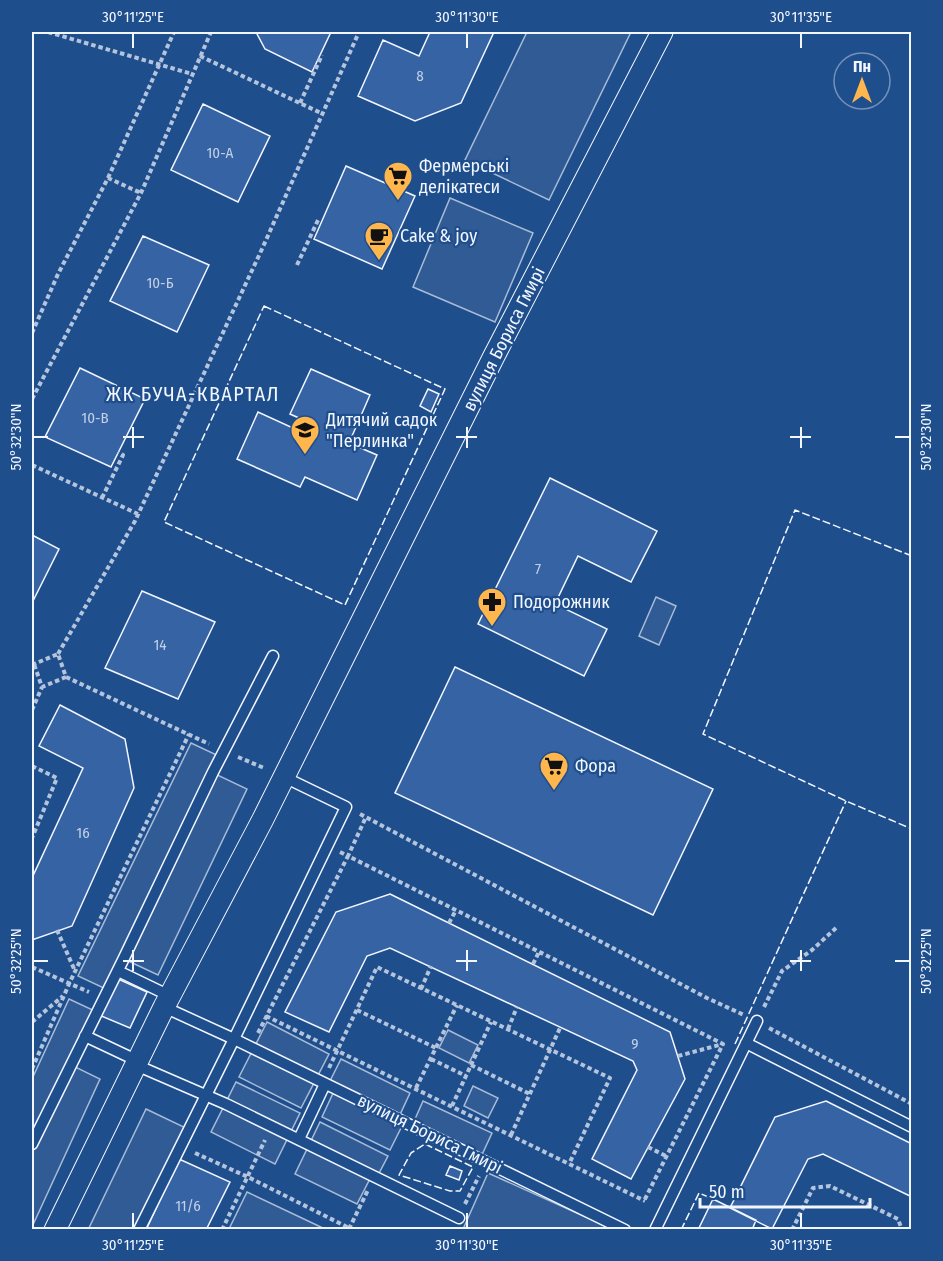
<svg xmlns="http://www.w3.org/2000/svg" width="943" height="1261" font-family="'Fira Sans Condensed',sans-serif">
  <rect width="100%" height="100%" fill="#1f4e8c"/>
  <path fill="#305b95" stroke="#a8bbd7" stroke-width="1.5" d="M527 32H631L549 200 465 160Z
    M450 198 533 233 495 322 413 287Z
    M656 597 676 606 659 645 639 636Z
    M191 743 221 757 213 773 247 789 158 975 124 959 108 990 78 976Z
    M69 999 97 1012 71 1065 100 1079 32 1227V1079Z
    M267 1022 329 1054 301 1108 239 1077Z
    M448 1030 478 1045 469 1063 439 1048Z
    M341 1059 410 1093 398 1119 404 1122 390 1150 322 1117 335 1089 328 1085Z
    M236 1082 300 1113 275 1164 211 1132Z
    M473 1086 498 1098 488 1118 464 1106Z
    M423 1101 492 1133 480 1159 412 1126Z
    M146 1109 188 1129 139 1229 88 1230Z
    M320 1122 388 1156 377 1177 372 1175 357 1204 295 1174Z
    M488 1173 610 1228 609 1230H470L464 1227Z
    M247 1192 325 1229H229Z"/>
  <path fill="#3563a3" stroke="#f2f6ff" stroke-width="1.5" d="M256 32H331L312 72 265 49Z
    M430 32H494L461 103 415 121 358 96 383 40 419 56Z
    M203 104 270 136 238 202 171 170Z
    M346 166 415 196 382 269 314 239Z
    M143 236 209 265 177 332 110 301Z
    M80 368 145 399 111 467 45 437Z
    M311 369 370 395 349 443 377 455 357 500 305 477 300 487 237 459 258 412 295 429 299 418 290 414Z
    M428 389 439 394 431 412 420 406Z
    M550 478 657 531 631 582 578 556 555 604 607 629 584 676 478 624Z
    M32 535 59 549 32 603Z
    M142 591 215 622 178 699 105 668Z
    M455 667 713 789 653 915 395 793Z
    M60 705 125 739 134 788 72 926 32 940V878L83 768 39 746Z
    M390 894 670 1032 685 1079 631 1179 592 1159 637 1070 633 1061 390 948 367 956 329 1032 285 1012 336 912Z
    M116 978 147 992 130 1028 99 1015Z
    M826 1101 912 1144V1197L823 1154 808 1159 772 1229 730 1208 775 1117Z
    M179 1159 230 1182 206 1230H146Z
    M450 1166 462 1171 459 1180 446 1175Z
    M713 1199 756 1220 752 1230H698Z"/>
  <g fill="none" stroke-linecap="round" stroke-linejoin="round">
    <g stroke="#f2f6ff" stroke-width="13">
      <path id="service" d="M284 777 346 807 234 1039 625 1230
        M118 971 170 996
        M85 1036 138 1061
        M746 1043 912 1127
        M136 1065 226 1104 459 1218
        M299 1139 325 1084
        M32 1144 124 958 213 772 273 656
        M139 1230 234 1039 164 1007
        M655 1230 757 1021"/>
    </g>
    <g stroke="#f2f6ff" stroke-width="23">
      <path id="minor" d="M55 1230 164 1007 263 819 493 358 662 32"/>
    </g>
    <path stroke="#b3c4dc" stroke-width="4" stroke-dasharray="4.5 3" stroke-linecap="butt" d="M48 32 192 74
      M200 56 323 114
      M300 103 322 55
      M108 178 174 32
      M297 265 319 218
      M32 333 58 274 108 178 141 193
      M32 399 141 193 211 32
      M32 465 138 514
      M102 498 123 455 118 452
      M58 654 135 521 262 249 359 32
      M32 663 34 664 58 654 66 677 42 687 34 664
      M66 677 209 744
      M32 710 42 687
      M238 757 264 768
      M32 766 57 778 32 838
      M360 814 707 998 744 1015
      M340 852 348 856 366 817
      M449 923 456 910
      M57 930 75 971
      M533 964 539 952
      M32 967 89 992
      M421 989 431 966
      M764 1007 782 971 812 950 836 928
      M357 1010 436 1048
      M266 1016 645 1201
      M32 1022 63 996
      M769 1028 912 1104
      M508 1029 517 1007
      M258 1033 348 856 723 1044 644 1201
      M678 1056 723 1044
      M431 1059 466 1076
      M471 1065 530 1094
      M329 1068 377 967 610 1078 569 1164
      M32 1069 69 984 189 734
      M416 1088 457 1005
      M452 1106 491 1022
      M511 1135 560 1028
      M648 1147 666 1156
      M195 1153 248 1177 353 1230
      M465 1204 479 1176
      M349 1229 368 1190
      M222 1230 265 1140
      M792 1230 813 1188 830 1186 898 1219 902 1230"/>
    <use href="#service" stroke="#1f4e8c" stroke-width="10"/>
    <use href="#minor" stroke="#1f4e8c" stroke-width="21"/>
    <path stroke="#f2f6ff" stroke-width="1.5" stroke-dasharray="8 3" stroke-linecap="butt" d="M264 306 445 389 345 605 164 522Z
      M912 556 795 510 703 734 846 801 912 829
      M735 1044 846 801
      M425 1144 473 1167 460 1191H450L399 1175 411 1153Z
      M681 1230 699 1193 713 1199"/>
  </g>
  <path fill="none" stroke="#f2f6ff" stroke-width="2" d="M133 33V48M467 33V48M801 33V48M133 427V448M467 427V448M801 427V448M33 437H48M123 437H144M456 437H477M790 437H811M895 437H910M133 950V971M467 950V971M801 950V971M33 961H48M123 961H144M456 961H477M790 961H811M895 961H910M133 1213V1228M467 1213V1228M801 1213V1228"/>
  <defs>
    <g id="supermarket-pin" transform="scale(1.5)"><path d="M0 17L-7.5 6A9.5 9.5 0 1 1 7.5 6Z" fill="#ffb74d" stroke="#1f4e8c"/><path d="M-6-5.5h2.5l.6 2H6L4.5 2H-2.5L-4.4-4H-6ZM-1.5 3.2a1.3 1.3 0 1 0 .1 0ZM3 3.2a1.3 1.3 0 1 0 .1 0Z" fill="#111"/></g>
    <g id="cafe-pin" transform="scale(1.5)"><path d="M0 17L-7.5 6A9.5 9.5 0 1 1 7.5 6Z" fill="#ffb74d" stroke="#1f4e8c"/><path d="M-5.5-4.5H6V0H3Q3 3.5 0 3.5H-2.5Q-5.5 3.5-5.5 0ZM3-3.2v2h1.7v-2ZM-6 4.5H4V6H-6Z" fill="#111"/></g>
    <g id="school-pin" transform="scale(1.5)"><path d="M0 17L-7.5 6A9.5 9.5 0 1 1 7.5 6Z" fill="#ffb74d" stroke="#1f4e8c"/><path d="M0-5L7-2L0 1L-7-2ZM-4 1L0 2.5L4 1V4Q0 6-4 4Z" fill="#111"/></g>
    <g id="pharmacy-pin" transform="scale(1.5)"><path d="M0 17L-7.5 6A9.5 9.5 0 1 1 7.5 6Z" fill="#ffb74d" stroke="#1f4e8c"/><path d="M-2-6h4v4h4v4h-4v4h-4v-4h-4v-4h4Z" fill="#111"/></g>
  </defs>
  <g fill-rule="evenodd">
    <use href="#supermarket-pin" x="398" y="176"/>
    <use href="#cafe-pin" x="379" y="236"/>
    <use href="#school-pin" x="305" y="430"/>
    <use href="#pharmacy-pin" x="492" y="602"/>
    <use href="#supermarket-pin" x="554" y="766"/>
  </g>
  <g text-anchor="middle" stroke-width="4.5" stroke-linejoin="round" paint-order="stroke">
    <g font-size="15" fill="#c3d1e8">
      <text x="420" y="81">8</text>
      <text x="220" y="158">10-А</text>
      <text x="160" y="288">10-Б</text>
      <text x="95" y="423">10-В</text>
      <text x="538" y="574">7</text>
      <text x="160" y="650">14</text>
      <text x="83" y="838">16</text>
      <text x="635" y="1049">9</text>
      <text x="188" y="1211">11/6</text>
    </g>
    <g font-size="18" fill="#f2f6ff" stroke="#1f4e8c" text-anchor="start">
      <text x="419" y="172">Фермерські<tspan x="419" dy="21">делікатеси</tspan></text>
      <text x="400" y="242">Cake &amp; joy</text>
      <text x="326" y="426">Дитячий садок<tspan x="326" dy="21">"Перлинка"</tspan></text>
      <text x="513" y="608">Подорожник</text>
      <text x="575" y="772">Фора</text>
    </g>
    <g font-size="18" fill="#f2f6ff" stroke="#1f4e8c">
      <text transform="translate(504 339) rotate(-63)" y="6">вулиця Бориса Гмирі</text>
      <text transform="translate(430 1134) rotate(26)" y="6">вулиця Бориса Гмирі</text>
    </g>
    <g font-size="20" letter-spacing="1.5" fill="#f2f6ff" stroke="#1f4e8c">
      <text x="193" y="401">ЖК БУЧА-КВАРТАЛ</text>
    </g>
  </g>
  <rect width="943" height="1261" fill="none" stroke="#1f4e8c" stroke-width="66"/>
  <g transform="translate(862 81)"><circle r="28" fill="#1f4e8c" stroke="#7391ba" stroke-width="1.5"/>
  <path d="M0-4.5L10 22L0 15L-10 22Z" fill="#ffb74d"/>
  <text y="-9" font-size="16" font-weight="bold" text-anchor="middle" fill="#f2f6ff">Пн</text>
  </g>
  <path d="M700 1198v9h170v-9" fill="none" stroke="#f2f6ff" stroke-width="3"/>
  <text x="709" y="1198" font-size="18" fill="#f2f6ff" stroke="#1f4e8c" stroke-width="4.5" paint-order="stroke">50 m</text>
  <rect x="33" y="33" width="877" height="1195" fill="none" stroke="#f2f6ff" stroke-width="2"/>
  <g font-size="15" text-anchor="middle" fill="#f2f6ff">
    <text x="133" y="22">30°11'25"E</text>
    <text x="467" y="22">30°11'30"E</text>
    <text x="801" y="22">30°11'35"E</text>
    <text transform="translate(16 437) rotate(-90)" y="5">50°32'30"N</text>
    <text transform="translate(926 437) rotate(-90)" y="5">50°32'30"N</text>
    <text transform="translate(16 961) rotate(-90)" y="5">50°32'25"N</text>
    <text transform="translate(926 961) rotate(-90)" y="5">50°32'25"N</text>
    <text x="133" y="1250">30°11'25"E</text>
    <text x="467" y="1250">30°11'30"E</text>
    <text x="801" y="1250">30°11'35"E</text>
  </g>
</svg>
